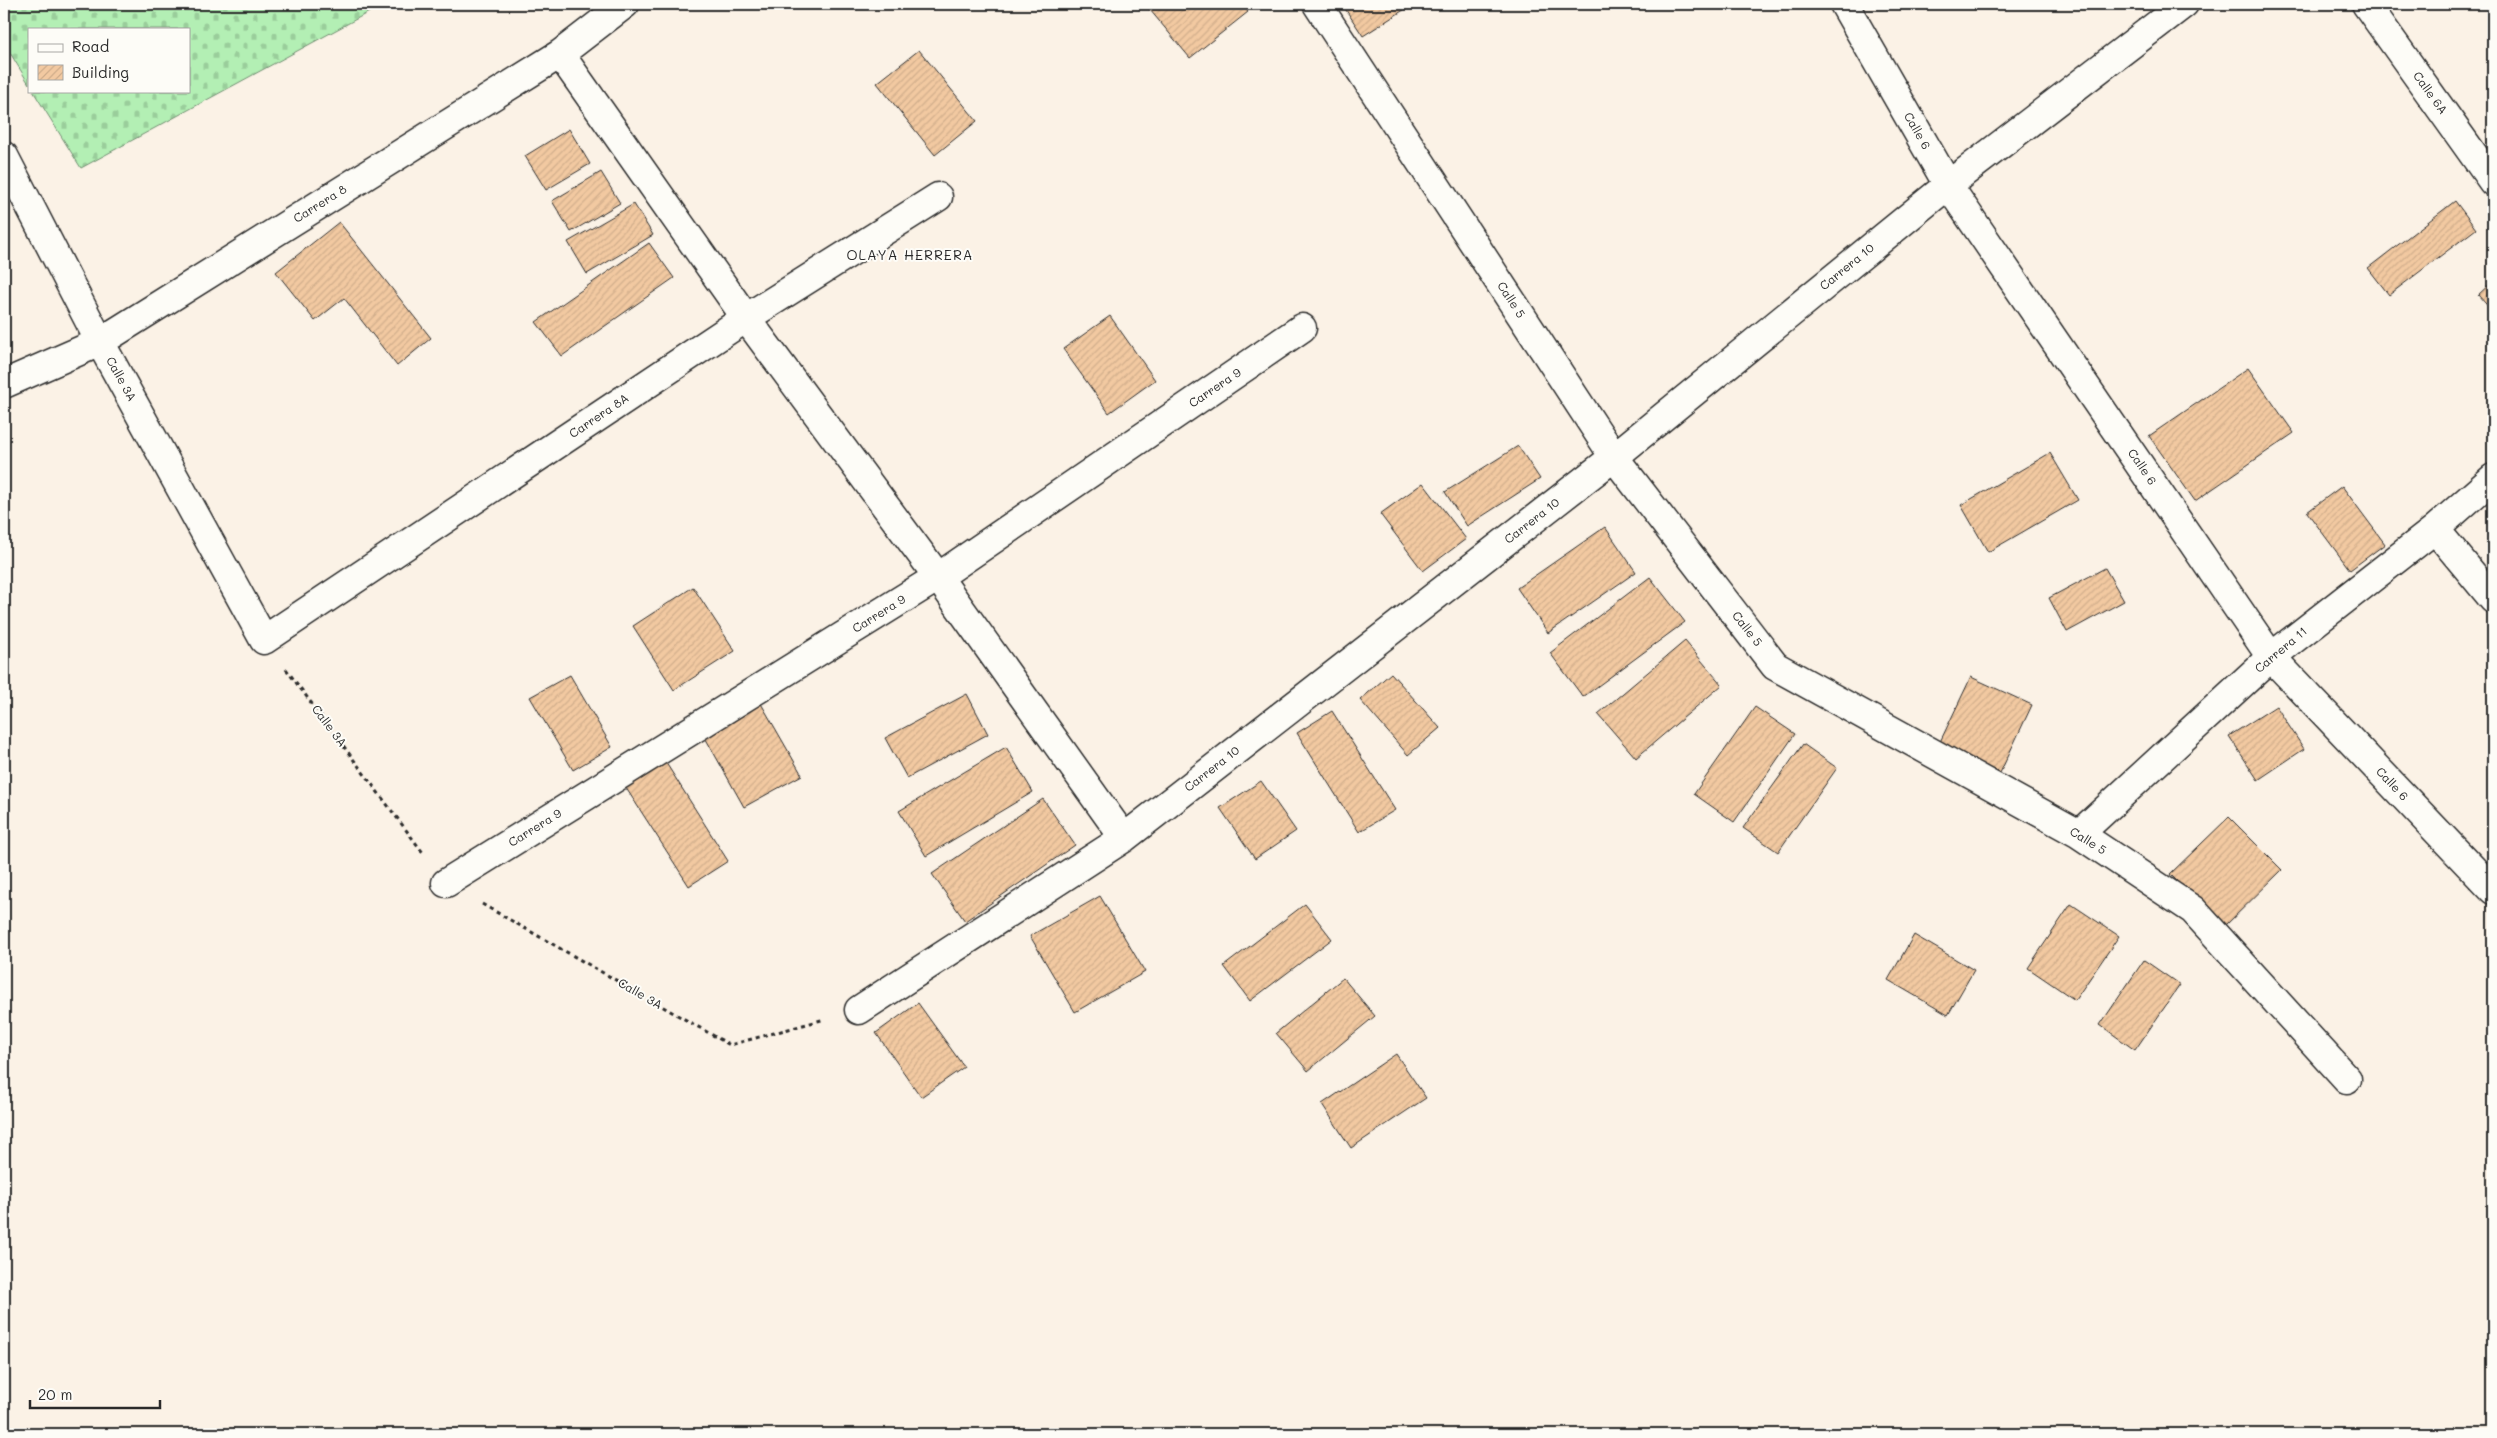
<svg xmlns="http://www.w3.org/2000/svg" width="2497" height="1438" font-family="Mali,sans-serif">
  <defs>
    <pattern id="cemetery-stones" width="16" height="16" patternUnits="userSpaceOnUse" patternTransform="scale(1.25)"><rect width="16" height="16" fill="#b3efb4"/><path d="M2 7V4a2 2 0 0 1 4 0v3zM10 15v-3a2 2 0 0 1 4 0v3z" fill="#9acd9b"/></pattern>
    <pattern id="building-hatch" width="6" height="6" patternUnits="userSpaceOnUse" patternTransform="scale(1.25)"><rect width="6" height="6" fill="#f2c9a1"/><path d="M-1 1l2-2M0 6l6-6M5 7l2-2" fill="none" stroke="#d0ad8b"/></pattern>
  </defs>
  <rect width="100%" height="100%" fill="#fbf2e6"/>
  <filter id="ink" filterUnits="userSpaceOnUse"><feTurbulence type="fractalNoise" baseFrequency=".02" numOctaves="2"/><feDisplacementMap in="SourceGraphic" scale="10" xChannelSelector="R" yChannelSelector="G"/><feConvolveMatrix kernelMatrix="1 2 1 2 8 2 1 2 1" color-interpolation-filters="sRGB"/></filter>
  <g filter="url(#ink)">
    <path fill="url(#cemetery-stones)" stroke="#6f8d70" d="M4 4H384L81 168 33 91H189V29H29V84L4 43Z"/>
    <path fill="url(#building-hatch)" stroke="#2b2b2b" d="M1145 4H1241L1248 12 1190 58Z
      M1342 4H1413L1363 36Z
      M919 50 977 121 935 155 877 83Z
      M569 129 590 164 546 190 525 156Z
      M601 172 620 203 571 232 552 201Z
      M2455 201 2476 229 2389 295 2368 268Z
      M634 204 653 235 587 274 568 242Z
      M339 222 431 338 397 366 344 298 315 321 276 272Z
      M649 243 674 278 562 356 536 322Z
      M2493 281V312L2478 295Z
      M1110 316 1155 380 1109 413 1063 349Z
      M2248 368 2294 433 2195 501 2149 436Z
      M1518 446 1540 479 1467 526 1445 492Z
      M2050 453 2078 500 1988 552 1961 505Z
      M1423 483 1466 539 1423 571 1380 514Z
      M2342 486 2385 544 2350 570 2307 512Z
      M1605 527 1636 572 1548 633 1517 588Z
      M2105 568 2124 601 2067 632 2049 598Z
      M1650 577 1685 622 1583 697 1550 653Z
      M693 587 735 651 674 690 633 626Z
      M1685 641 1722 685 1636 758 1598 714Z
      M1391 673 1440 728 1408 755 1360 700Z
      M570 675 612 747 573 770 530 697Z
      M1971 677 2032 705 2000 773 1939 744Z
      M967 694 988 734 907 778 885 738Z
      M759 700 802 775 744 807 702 732Z
      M2276 706 2304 749 2258 780 2229 736Z
      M1755 707 1795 734 1734 822 1694 794Z
      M1332 711 1395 810 1359 832 1297 733Z
      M1803 744 1837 768 1778 852 1743 828Z
      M1006 747 1033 792 926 856 899 811Z
      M666 763 728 861 689 886 626 788Z
      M1261 781 1296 831 1255 859 1220 808Z
      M1043 799 1075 845 965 921 932 874Z
      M2229 817 2282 870 2223 928 2170 874Z
      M1100 896 1145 972 1075 1012 1030 936Z
      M1305 904 1332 939 1250 1001 1224 966Z
      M2071 904 2119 936 2075 1000 2028 968Z
      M1914 935 1974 970 1948 1015 1888 980Z
      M2144 960 2180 985 2135 1050 2100 1025Z
      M1343 978 1375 1016 1308 1071 1276 1033Z
      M918 1003 964 1067 921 1097 876 1033Z
      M1396 1054 1426 1098 1351 1148 1322 1104Z"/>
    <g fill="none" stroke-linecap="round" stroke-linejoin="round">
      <g stroke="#2b2b2b" stroke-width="31">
        <path id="street" d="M1317 4 1614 457 1775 666 2079 834 2193 910 2347 1079
          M1844 4 1948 185 2271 657 2493 890
          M2366 4 2493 182
          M560 54 746 318 938 577 1124 838
          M4 156 100 342 264 640 746 318 938 197
          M4 384 100 342 560 54 625 4
          M2435 529 2493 599
          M2079 834 2271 657 2435 529 2493 478
          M446 883 938 577 1302 328
          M859 1010 1124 838 1614 457 1948 185 2184 4"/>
      </g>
      <path stroke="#2b2b2b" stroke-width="3" stroke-dasharray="4 4" stroke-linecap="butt" d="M286 669 424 854
        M482 904 730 1045 825 1019"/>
      <use href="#street" stroke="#fdfcf7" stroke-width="28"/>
    </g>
  </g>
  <g text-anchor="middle" stroke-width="4" stroke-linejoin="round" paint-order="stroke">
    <g font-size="12" fill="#2b2b2b" stroke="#fdfcf7">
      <text transform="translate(2430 93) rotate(54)" y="4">Calle 6A</text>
      <text transform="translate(1917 131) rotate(60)" y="4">Calle 6</text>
      <text transform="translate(320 204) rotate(-32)" y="4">Carrera 8</text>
      <text transform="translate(1847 267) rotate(-39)" y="4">Carrera 10</text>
      <text transform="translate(1511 300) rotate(57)" y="4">Calle 5</text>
      <text transform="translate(121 379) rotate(61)" y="4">Calle 3A</text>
      <text transform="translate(1215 388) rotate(-34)" y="4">Carrera 9</text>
      <text transform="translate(599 416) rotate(-34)" y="4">Carrera 8A</text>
      <text transform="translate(2142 467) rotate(56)" y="4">Calle 6</text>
      <text transform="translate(1532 521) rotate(-38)" y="4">Carrera 10</text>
      <text transform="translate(879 614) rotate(-32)" y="4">Carrera 9</text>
      <text transform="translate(1747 629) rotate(52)" y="4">Calle 5</text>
      <text transform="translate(2281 650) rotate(-40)" y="4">Carrera 11</text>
      <text transform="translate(329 726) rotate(53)" y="4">Calle 3A</text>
      <text transform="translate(1212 769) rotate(-38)" y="4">Carrera 10</text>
      <text transform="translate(2392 784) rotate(47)" y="4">Calle 6</text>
      <text transform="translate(535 828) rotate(-32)" y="4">Carrera 9</text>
      <text transform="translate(2088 841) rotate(32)" y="4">Calle 5</text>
      <text transform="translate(640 994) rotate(30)" y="4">Calle 3A</text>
    </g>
    <g font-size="14" letter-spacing="1" fill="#2b2b2b" stroke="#fdfcf7">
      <text x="910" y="260">OLAYA HERRERA</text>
    </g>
  </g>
  <rect width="2497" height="1438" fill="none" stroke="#fdfcf7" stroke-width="20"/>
  <rect x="10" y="10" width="2477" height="1418" fill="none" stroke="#2b2b2b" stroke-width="2" filter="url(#ink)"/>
  <rect x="28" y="28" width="162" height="65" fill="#fdfcf7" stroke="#a9a8a5"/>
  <rect x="38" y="44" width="25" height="8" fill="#fdfcf7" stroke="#a9a8a5"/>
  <text x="72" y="52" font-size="15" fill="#2b2b2b">Road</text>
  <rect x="38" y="65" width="25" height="15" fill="url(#building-hatch)" stroke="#a9a8a5"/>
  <text x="72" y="78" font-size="15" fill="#2b2b2b">Building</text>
  <path d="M30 1400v8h130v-8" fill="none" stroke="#2b2b2b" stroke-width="2.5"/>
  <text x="38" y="1400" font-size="15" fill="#2b2b2b" stroke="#fdfcf7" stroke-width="4" paint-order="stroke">20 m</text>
</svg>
